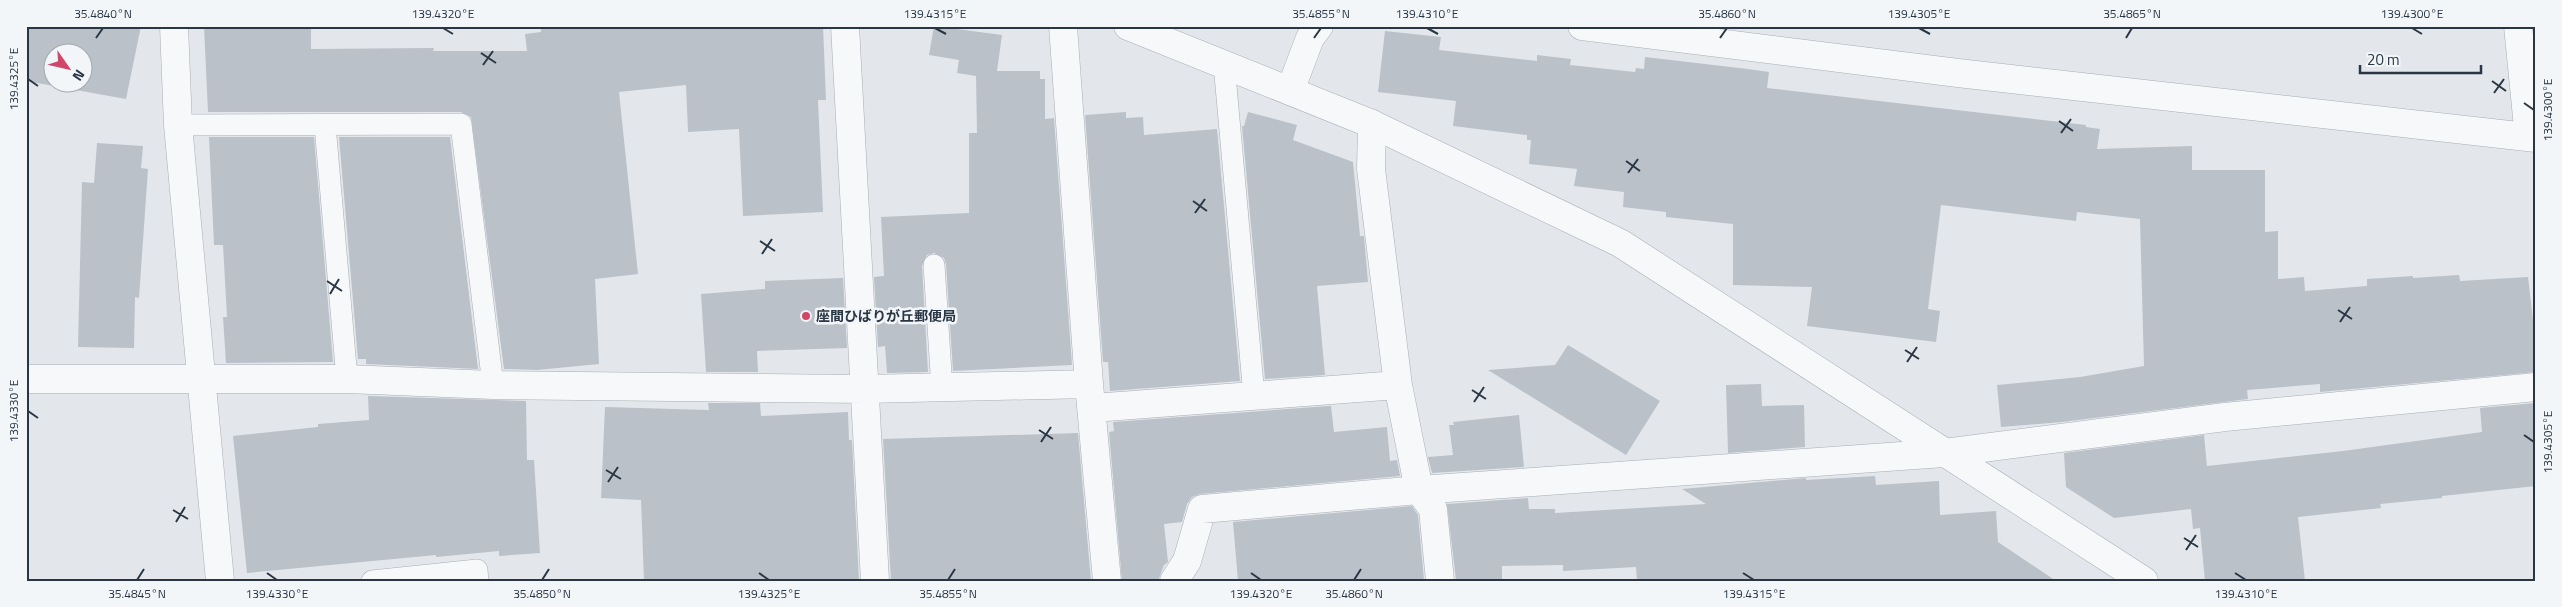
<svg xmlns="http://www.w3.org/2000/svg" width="2562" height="607" font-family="'Titillium Web','Noto Sans JP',sans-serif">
  <rect width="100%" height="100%" fill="#e3e7eb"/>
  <path fill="#bac1c9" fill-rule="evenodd" d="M26 26H141L126 99 26 81ZM52 52H82V82H52Z
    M204 26H311V49L434 48 433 51H527L525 34 541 32V26H823L826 100H818L823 212 743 216 739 129 688 132 686 85 619 92 638 274 595 279 599 364 537 370 504 369 471 117 461 112H208Z
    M934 26 1002 35 997 71H1040V79H1045V119L1054 118 1072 365 953 371 946 264 944 258 934 253 927 255 922 266 928 372 887 373 885 346 878 347 874 277 884 276 881 217 969 213V133H977L976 76 957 73 959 60 929 55Z
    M1385 31 1441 37 1439 50 1537 61V55L1571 59 1570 65 1635 72 1636 68 1644 69 1645 57 1748 69 1769 72 1767 88 2086 125V127L2100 129 2097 149 2192 146V170H2265V232L2278 231V279L2304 277 2305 291 2367 286V279L2413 276V278L2459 275 2460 281 2528 277 2536 346V372L2320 392V384L2247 390 2248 399 2062 422 2001 427 1997 385 2080 377 2144 366 2140 219 2077 212 2076 221 1941 205 1928 309 1940 311 1936 342 1807 326 1812 287 1733 285V224L1666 217V212L1623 207 1624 192 1574 186 1577 169 1529 164 1531 140H1527V135L1453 126 1456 101 1378 92Z
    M1126 112V118L1143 117 1144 135 1217 129 1240 381 1110 391 1108 362H1103L1085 115Z
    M1248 112 1297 125 1293 140 1353 162 1360 236H1364L1368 282 1317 286 1325 375 1265 379 1242 126H1244Z
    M209 137H314L333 362 226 363 223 317H227L223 245H214Z
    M339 137H450L478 369 366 364V359H358Z
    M97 143 143 146 141 168 148 169 139 298 135 297 134 348 78 347 82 182 94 183Z
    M843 278 847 348 757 351 758 372H706L701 294 765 289V281Z
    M1568 345 1660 401 1626 455 1488 370 1555 365Z
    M1761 384 1762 406 1804 405 1805 447 1728 453 1726 385Z
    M368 396 526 401 527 460H534L540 553 499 556V551L436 557V555L247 573 233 436 318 427V424L369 420Z
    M708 403H760L761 416 848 412 849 440H852L859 581H644L641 500 601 498 605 407 709 410Z
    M2536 403V486L2442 496V498L2380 504 2381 508 2298 517 2305 581H2205L2200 528 2193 529 2191 509 2114 518 2066 487 2064 453 2204 435 2207 466 2343 451 2482 432 2480 408Z
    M1328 406H1331L1334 432 1387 427 1390 461 1397 460 1400 476 1200 494 1192 497 1187 504 1182 522 1164 524 1168 562 1164 565 1158 581H1122L1109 432 1114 431 1113 422Z
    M1519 415 1524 467 1432 473 1428 457 1453 455 1449 425H1454L1453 422Z
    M1078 433 1091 581H891L883 439Z
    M1875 476 1876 485 1939 481 1940 515 1996 511 1998 542 2056 581H1637L1636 567 1563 571V565L1502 566V580H1456L1447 504 1528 498 1529 509H1555V513L1706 504 1682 489 1806 478V480Z
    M1412 506 1418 515 1424 580 1238 581 1233 522Z"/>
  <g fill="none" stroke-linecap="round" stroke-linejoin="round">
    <g stroke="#a8aeb6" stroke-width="22">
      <path id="service" d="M1224 64 1254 396
        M178 125 461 124 493 385
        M325 125 347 379
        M934 265 942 388
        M372 581 477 570 478 581"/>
    </g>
    <g stroke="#a8aeb6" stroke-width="29">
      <path id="minor" d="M174 26 178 125 220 581
        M845 26 875 581
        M1063 26 1089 384 1107 581
        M1582 26 1958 73 2536 138
        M2518 26 2529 137
        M1290 91 1310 38 1319 26
        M1372 124 1371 169 1398 385
        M26 379H347L493 385 866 389 1089 384
        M1093 408 1398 385 1419 490 1433 509 1440 581
        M1174 581 1187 561 1202 509 1419 490 1944 453 2225 417 2536 387"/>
    </g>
    <g stroke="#a8aeb6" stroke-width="29">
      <path id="tertiary" d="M1128 26 1372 124 1620 243 2144 581"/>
    </g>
    <use href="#service" stroke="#f6f8f9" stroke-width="21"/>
    <use href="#minor" stroke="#f6f8f9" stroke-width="28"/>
    <use href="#tertiary" stroke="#f6f8f9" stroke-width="28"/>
  </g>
  <path fill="none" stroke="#2a3644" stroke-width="2" d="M443 28 453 34M935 28 946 34M1427 28 1438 34M1919 28 1930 34M2412 28 2422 34M96 38 103 28M1314 38 1321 28M1720 38 1727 28M2126 38 2132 28M481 53 496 63M483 65 493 51M28 79 38 86M2492 81 2506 91M2494 93 2504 79M2524 103 2534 110M2059 121 2073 131M2061 133 2071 119M1626 161 1640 171M1628 173 1638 159M1193 201 1207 211M1195 213 1205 199M760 241 775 251M762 254 772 239M327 281 342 291M330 294 339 279M2338 310 2352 319M2340 322 2350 307M1905 350 1919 359M1907 362 1917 347M1472 390 1486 399M1474 402 1484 387M28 411 38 418M1039 430 1053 439M2524 435 2534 442M1041 442 1051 427M606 470 621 479M608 482 618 467M173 510 188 519M176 522 185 507M2184 538 2198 547M2186 550 2196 535M267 573 277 580M759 573 769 580M1251 573 1261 580M1743 573 1754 580M2235 573 2246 580M137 580 144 569M542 580 549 569M948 580 955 569M1354 580 1361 569"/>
  <circle fill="#d1476a" stroke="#f3f6f8" stroke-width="2" cx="806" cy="316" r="5"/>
  <g text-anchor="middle" stroke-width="5" stroke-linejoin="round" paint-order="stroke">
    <g font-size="14" font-weight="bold" fill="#2a3644" stroke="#f3f6f8" text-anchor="start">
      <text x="816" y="321">座間ひばりが丘郵便局</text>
    </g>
  </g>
  <rect width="2562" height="607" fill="none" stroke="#f3f6f8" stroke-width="55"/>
  <g transform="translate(68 68) rotate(124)"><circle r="24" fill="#f3f6f8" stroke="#a3a9b0"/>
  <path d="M0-4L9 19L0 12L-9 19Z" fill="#d1476a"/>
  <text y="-8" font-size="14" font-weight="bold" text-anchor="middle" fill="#2a3644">N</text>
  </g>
  <path d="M2360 65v8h121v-8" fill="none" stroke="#2a3644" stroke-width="2.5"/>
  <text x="2367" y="65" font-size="15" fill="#2a3644" stroke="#f3f6f8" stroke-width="4" paint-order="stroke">20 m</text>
  <rect x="28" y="28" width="2506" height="552" fill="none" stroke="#2a3644" stroke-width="2"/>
  <g font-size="12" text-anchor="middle" fill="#2a3644">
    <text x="103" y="18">35.4840°N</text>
    <text x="443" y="18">139.4320°E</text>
    <text x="935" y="18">139.4315°E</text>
    <text x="1321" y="18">35.4855°N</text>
    <text x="1427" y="18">139.4310°E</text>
    <text x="1727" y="18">35.4860°N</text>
    <text x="1919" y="18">139.4305°E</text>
    <text x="2132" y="18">35.4865°N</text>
    <text x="2412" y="18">139.4300°E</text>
    <text transform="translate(14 79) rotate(-90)" y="4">139.4325°E</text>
    <text transform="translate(2548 110) rotate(-90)" y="4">139.4300°E</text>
    <text transform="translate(14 411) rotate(-90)" y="4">139.4330°E</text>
    <text transform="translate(2548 442) rotate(-90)" y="4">139.4305°E</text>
    <text x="137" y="598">35.4845°N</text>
    <text x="277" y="598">139.4330°E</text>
    <text x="542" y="598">35.4850°N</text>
    <text x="769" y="598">139.4325°E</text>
    <text x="948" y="598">35.4855°N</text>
    <text x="1261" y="598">139.4320°E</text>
    <text x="1354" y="598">35.4860°N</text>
    <text x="1754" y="598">139.4315°E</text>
    <text x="2246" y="598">139.4310°E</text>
  </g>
</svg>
